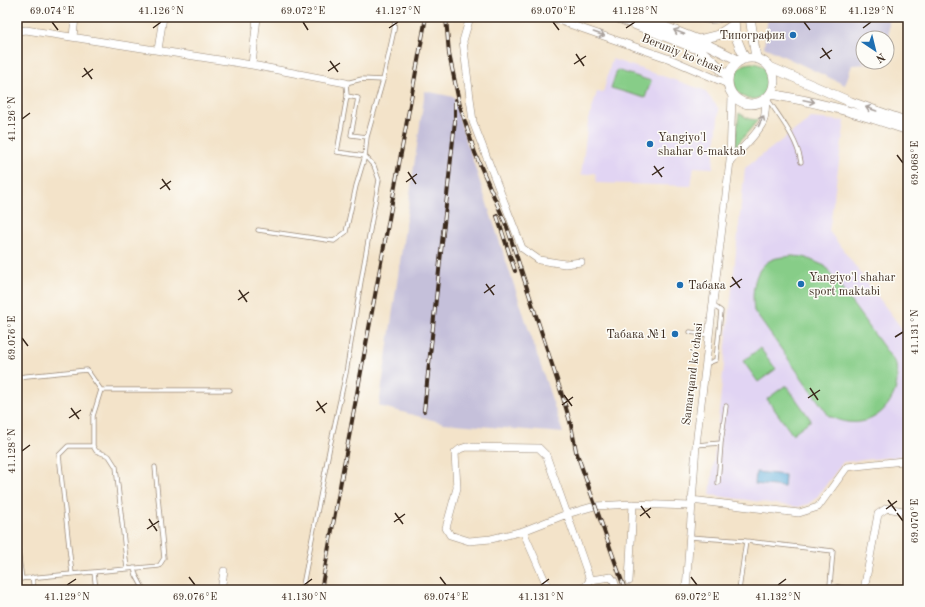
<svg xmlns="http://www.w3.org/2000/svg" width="925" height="607" font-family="'Old Standard TT',serif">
  <rect width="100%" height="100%" fill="#fdfcf7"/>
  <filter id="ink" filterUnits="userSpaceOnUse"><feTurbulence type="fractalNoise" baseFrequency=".025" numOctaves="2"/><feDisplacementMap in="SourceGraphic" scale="8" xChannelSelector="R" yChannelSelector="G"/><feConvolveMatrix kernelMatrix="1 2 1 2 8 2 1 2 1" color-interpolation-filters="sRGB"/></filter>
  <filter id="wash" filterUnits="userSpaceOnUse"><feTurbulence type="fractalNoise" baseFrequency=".012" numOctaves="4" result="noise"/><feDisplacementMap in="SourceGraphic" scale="16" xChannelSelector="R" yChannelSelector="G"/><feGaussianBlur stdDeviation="0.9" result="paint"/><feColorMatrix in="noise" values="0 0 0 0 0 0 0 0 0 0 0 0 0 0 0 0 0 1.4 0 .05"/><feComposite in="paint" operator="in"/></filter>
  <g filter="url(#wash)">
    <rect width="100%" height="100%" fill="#f3e3c9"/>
    <path fill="#e1d4f3" d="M612 59 704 90 719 109 713 168 694 167 691 186 597 183 595 173 581 175 588 122 597 92 603 93Z
      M811 118 845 121 829 231 908 337 907 449 902 456 843 462 817 497 809 504 798 507 710 495 745 168Z"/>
    <path fill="#c5c0da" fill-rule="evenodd" d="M768 17H889L888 63 852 65 845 85 764 47ZM863 38H887V62H863Z
      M425 91 454 97 462 128 563 433 444 423 379 406Z"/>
    <path fill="#87cd88" stroke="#617c53" d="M734 81a18 18 0 1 1 36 0a18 18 0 1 1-36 0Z
      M617 70 651 81 645 98 611 88Z
      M739 113 749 119 758 120 735 147Z
      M792 256 804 257 825 266 896 364C897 373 898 382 895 391 884 421 856 430 829 416L754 311C752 295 752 269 771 260 777 257 785 257 792 256Z
      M760 348 776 369 758 382 743 361Z
      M786 385 811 420 792 434 767 399Z"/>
    <path fill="#64b0dd" stroke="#506d7e" d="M756 472 785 475 784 487 755 484Z"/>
  </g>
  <g filter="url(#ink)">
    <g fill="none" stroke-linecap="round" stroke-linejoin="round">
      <g stroke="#978674" stroke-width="5">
        <path id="lane" d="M347 96 346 83 362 79 383 80
          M767 98C780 118 797 138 801 162
          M258 230 334 241 346 232 356 186 365 156 367 137 383 80 394 30 395 17
          M690 332 709 335
          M706 364 716 360 721 311 714 306
          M17 377 87 370 101 390H230
          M101 390 93 416V446L96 451 109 456 116 467 127 569
          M696 445 721 443 726 406
          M718 483 721 443
          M689 537 746 541 833 551 830 585 851 590
          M17 544 22 579
          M134 568 136 575 144 590
          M94 572 96 590
          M72 574 59 455 68 446H93
          M32 577 34 590
          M17 579 159 566 164 558 155 467
          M302 590 330 446 346 373 363 269 379 180 374 166 365 156 337 152 347 96 358 98 351 135 367 137
          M739 590 746 541"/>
      </g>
      <g stroke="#978674" stroke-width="8">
        <path id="street" d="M470 17 463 41 473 122 522 248 539 260 565 264 581 262
          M549 17 670 59 728 84
          M699 17C708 21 715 21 724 17
          M17 31 26 30 252 65 346 83
          M73 37 75 17
          M158 50 163 17
          M252 65 257 17
          M17 109V146
          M730 161C740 150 757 135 763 122 766 115 765 107 766 100
          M466 447 539 448 546 455 567 514 523 531 491 539 469 541 450 535 446 528 457 488 455 453 460 449Z
          M691 500 799 513 818 507 847 467 903 461 908 458
          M523 531 549 590
          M590 580 611 577 614 581 617 590
          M629 581 633 504
          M221 590 224 571
          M578 590 586 586 590 580 567 514 595 506 633 504 691 506
          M686 590 696 445 730 161 732 94
          M864 590 878 514 887 508 908 512"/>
      </g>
      <g stroke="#978674" stroke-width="10">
        <path id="secondary" d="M616 17 700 50 713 61 728 77
          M640 17 698 40 740 61
          M734 17 735 35 745 59
          M750 17 756 58
          M698 40 718 35 733 25
          M728 81a23 23 0 1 1 46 0a23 23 0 1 1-46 0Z
          M770 67 851 102 908 122
          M771 94C817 102 863 114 908 130"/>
      </g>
      <use href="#lane" stroke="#fff" stroke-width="3.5"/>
      <use href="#street" stroke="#fff" stroke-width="7"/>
      <use href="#secondary" stroke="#fff" stroke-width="9"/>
      <g stroke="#3b2a1e" stroke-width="4">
        <path id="rail" d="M446 17 449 54 460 106 475 153 507 227 563 398 571 425 576 451 625 590
          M497 216 515 271
          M424 411 455 121V100
          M321 590 426 17"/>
      </g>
      <use href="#rail" stroke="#fdfcf7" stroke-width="2.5" stroke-dasharray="8" stroke-linecap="butt"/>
    </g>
    <defs><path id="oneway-shaft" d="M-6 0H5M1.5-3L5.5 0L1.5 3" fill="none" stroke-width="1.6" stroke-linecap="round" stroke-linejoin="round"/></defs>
    <g stroke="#a79f9a">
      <use href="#oneway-shaft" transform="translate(679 32) rotate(-159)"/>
      <use href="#oneway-shaft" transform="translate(599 34) rotate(19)"/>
      <use href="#oneway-shaft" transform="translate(809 101) rotate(12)"/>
      <use href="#oneway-shaft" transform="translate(871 109) rotate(-161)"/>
      <use href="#oneway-shaft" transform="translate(761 121) rotate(-65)"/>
    </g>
  </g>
  <path fill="none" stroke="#3b2a1e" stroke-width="1.5" d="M52 22 58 30M303 22 308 30M553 22 559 30M804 22 810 30M153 28 161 22M389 28 398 22M626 28 635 22M863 28 871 22M822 48 830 59M576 54 584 66M820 58 832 50M330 61 338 72M574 64 586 56M84 68 92 79M328 71 340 63M82 77 93 69M22 119 30 113M897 155 903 163M654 166 662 177M408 172 416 184M652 175 664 167M162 179 170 190M406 182 417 174M160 189 171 181M732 277 740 288M486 284 494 295M730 287 742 279M239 290 247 302M484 293 495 285M238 300 249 292M895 337 903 332M22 338 28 346M810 388 818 400M564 395 572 406M808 398 820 390M317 401 325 413M562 405 573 397M71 408 79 419M316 411 327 403M69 418 81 410M22 451 30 445M888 500 896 511M641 506 650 518M886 509 897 501M395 513 403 524M897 513 903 521M640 516 651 508M149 519 157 531M394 522 405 514M147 529 159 521M189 577 195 585M440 577 446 585M691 577 697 585M67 585 76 579M304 585 312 579M541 585 549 579M778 585 786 579"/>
  <g fill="#1f6fb2" stroke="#fdfcf7" stroke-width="1.5">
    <circle cx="793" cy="35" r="4"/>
    <circle cx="650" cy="144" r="4"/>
    <circle cx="801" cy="284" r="4"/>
    <circle cx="680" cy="285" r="4"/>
    <circle cx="675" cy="334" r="4"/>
  </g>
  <g text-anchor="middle" stroke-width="3" stroke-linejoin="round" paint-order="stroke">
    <g font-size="12" fill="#3b2a1e" stroke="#fdfcf7" text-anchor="start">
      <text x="785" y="39" text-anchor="end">Типография</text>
      <text x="658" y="141">Yangiyo'l<tspan x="658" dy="14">shahar 6-maktab</tspan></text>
      <text x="809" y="281">Yangiyo'l shahar<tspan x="809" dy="14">sport maktabi</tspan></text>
      <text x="688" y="289">Табака</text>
      <text x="667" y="338" text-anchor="end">Табака №1</text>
    </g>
    <g font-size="12" fill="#3b2a1e" stroke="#fdfcf7">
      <text transform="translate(682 53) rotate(22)" y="4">Beruniy ko'chasi</text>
      <text transform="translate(692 374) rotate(-83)" y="4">Samarqand ko'chasi</text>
    </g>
  </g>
  <rect width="925" height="607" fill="none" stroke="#fdfcf7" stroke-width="44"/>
  <g transform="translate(875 50) rotate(145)"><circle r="19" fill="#fdfcf7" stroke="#afa8a0"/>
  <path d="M0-3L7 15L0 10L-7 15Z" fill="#1f6fb2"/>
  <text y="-6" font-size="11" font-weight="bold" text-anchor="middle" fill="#3b2a1e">N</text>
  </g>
  <rect x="22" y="22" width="881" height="563" fill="none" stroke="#3b2a1e" stroke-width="1.5"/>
  <g font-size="10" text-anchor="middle" fill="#3b2a1e">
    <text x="52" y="14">69.074°E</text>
    <text x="161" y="14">41.126°N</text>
    <text x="303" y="14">69.072°E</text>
    <text x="398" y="14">41.127°N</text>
    <text x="553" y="14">69.070°E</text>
    <text x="635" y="14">41.128°N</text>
    <text x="804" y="14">69.068°E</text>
    <text x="871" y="14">41.129°N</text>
    <text transform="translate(11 119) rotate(-90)" y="4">41.126°N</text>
    <text transform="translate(914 163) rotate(-90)" y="4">69.068°E</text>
    <text transform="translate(914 332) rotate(-90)" y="4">41.131°N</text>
    <text transform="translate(11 338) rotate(-90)" y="4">69.076°E</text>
    <text transform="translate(11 451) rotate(-90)" y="4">41.128°N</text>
    <text transform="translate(914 521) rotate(-90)" y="4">69.070°E</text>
    <text x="67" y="600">41.129°N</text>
    <text x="195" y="600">69.076°E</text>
    <text x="304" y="600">41.130°N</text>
    <text x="446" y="600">69.074°E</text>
    <text x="541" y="600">41.131°N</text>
    <text x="697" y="600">69.072°E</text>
    <text x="778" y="600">41.132°N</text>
  </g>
</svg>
